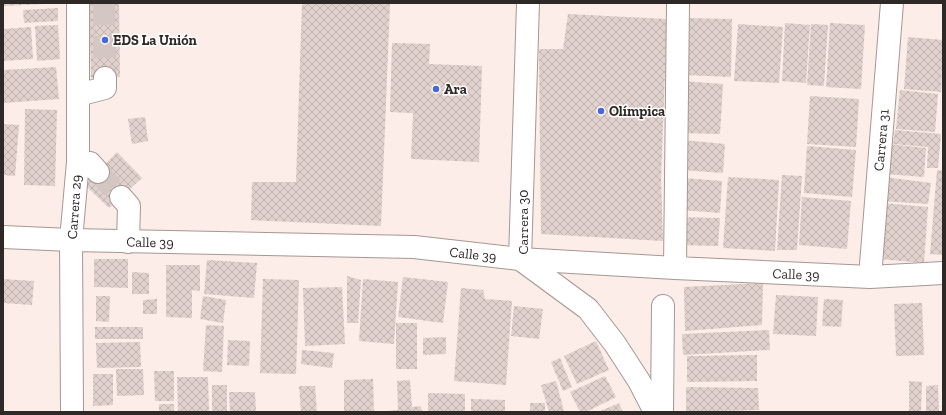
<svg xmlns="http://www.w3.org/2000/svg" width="946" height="415" font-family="'Zilla Slab',serif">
  <defs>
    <pattern id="building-cross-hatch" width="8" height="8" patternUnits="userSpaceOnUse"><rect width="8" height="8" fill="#e1d1cd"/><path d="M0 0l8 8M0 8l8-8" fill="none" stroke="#c1b3b0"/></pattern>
  </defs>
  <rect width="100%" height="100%" fill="#fdede9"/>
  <path fill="url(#building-cross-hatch)" d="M3 3H45V4L3 6Z
    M89 3H119L120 77 91 78Z
    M302 3H390L381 226 251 220 252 182H296Z
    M58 8V21L24 23 23 10Z
    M568 14 667 19 661 179 663 241 541 234 539 49H563Z
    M685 18 732 19 731 77 684 75Z
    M785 23 810 25 806 83 782 81Z
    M830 23 865 25 861 89 826 87Z
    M738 24 783 27 779 83 734 81Z
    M811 24 828 25 824 86 807 85Z
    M58 25 60 59 37 61 35 26Z
    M31 27 33 59 3 61V29Z
    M908 37 943 40 941 92 904 89Z
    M392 43 430 44 429 64 482 66 479 162 411 159 413 113 390 112Z
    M56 67 59 99 3 103V70Z
    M683 81 723 84 720 134 680 133Z
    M900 90 938 94 935 132 896 129Z
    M810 96 859 99 856 147 807 144Z
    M25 109 57 110 55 186 24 185Z
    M145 117 148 141 132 144 128 119Z
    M3 124 19 125 15 176 3 175Z
    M895 130 941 134 938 168H927L928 147 893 144Z
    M683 140 725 144 723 173 681 170Z
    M888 144 926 148 924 177 885 174Z
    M807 146 856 150 852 197 804 193Z
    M117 152 142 178 109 208 85 185Z
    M937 170 943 171V255L930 254Z
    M782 175 802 176 797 250H777Z
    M728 177 779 180 775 251 723 248Z
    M884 177 931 183 928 204 881 201Z
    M684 178 722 181 720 213 681 210Z
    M802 197 851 201 847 249 799 245Z
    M883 203 928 207 924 263 879 259Z
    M681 217 720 218 718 246 679 245Z
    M94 259H128V288L94 287Z
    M207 260 257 263 254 298 204 294Z
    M166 265H200V291L192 290V318L166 317Z
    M132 272 149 273V294H132Z
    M347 276 361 280 358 323H347Z
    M403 277 448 282 443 323 398 317Z
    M3 279 34 281 32 305 3 303Z
    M263 279 299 280 296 374 260 373Z
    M363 279 398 282 394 344 359 341Z
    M763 283 762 325 685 331 684 287Z
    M342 287 345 344 305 346 303 288Z
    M461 288 483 290 485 299 512 301 506 385 454 381Z
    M776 295 818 297 816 336 773 334Z
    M96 296H110L109 322 96 321Z
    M203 296 226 300 223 323 200 319Z
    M157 299V314H143V300Z
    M824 299 843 300 841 327 822 326Z
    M922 303 924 355 896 356 894 304Z
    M514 306 543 309 539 339 511 336Z
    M396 323H417V369H396Z
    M206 325 224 326 222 372 203 371Z
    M95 327H143V339H95Z
    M769 330 770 350 683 355 682 334Z
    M446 337V354L423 355V338Z
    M228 340 250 341 249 366 227 365Z
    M596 341 609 370 577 384 564 356Z
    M140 342 141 367 97 368 96 343Z
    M302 350 334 353 332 368 301 364Z
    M757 355V381L687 382V356Z
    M560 358 572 387 563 391 551 362Z
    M116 369H143L144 395 117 396Z
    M154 371H174V401H155Z
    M93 374H113V405L93 406Z
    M605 376 616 397 586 412H580L570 392Z
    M177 377H208L209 412H178Z
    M373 379 374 412H344V380Z
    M410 380 412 407 421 406 422 412H386V411L398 410 397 381Z
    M556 381 564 411 549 412 541 385Z
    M909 381 922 382 921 412H909Z
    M212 385H227V412H212Z
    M938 385 939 412H926V386Z
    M299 386H315L317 412H301Z
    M686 387 758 388 759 410 686 412Z
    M229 392H255L256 412H230Z
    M428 393 465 394V412H428Z
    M471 399 505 400V412H471Z
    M530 403H545V412H530Z
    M619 403 623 412H598Z
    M159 404H174V412H159Z"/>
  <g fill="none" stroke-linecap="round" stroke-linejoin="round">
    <path stroke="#d4c6c2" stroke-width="22" stroke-dasharray="22 11" stroke-linecap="butt" d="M104 3 105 78
      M98 172 121 197"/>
    <g stroke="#a59793" stroke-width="24">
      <path id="minor" d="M528 3 520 259 675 268 870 277 943 273
        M78 95 105 88V78
        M78 162 90 163 98 172
        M121 197 129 206 128 242
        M675 268 678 3
        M870 277 892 3
        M72 412 71 240 78 162V3
        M662 412 663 306"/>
    </g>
    <g stroke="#a59793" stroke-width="24">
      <path id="major" d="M3 237 71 240 414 247 520 259 588 309 615 344 639 381 655 412"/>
    </g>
    <use href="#minor" stroke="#fff" stroke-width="22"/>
    <use href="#major" stroke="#fff" stroke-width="22"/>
  </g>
  <g fill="#4867da" stroke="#fff" stroke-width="1.5">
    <circle cx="105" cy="40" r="4"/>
    <circle cx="436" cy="89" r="4"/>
    <circle cx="601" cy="111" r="4"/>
  </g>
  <g text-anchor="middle" stroke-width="3" stroke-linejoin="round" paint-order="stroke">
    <g font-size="14" font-weight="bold" fill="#2e2827" stroke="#fff" text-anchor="start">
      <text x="113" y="45">EDS La Unión</text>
      <text x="444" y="94">Ara</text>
      <text x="609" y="116">Olímpica</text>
    </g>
    <g font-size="14" fill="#2e2827" stroke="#fff">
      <text transform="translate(881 140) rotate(-85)" y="5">Carrera 31</text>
      <text transform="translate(74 207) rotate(-86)" y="5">Carrera 29</text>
      <text transform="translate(523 222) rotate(-90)" y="5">Carrera 30</text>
      <text transform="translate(150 242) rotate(1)" y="5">Calle 39</text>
      <text transform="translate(473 254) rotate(6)" y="5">Calle 39</text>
      <text transform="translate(796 274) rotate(2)" y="5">Calle 39</text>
    </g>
  </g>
  <rect width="946" height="415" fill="none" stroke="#2e2827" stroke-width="8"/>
</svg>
